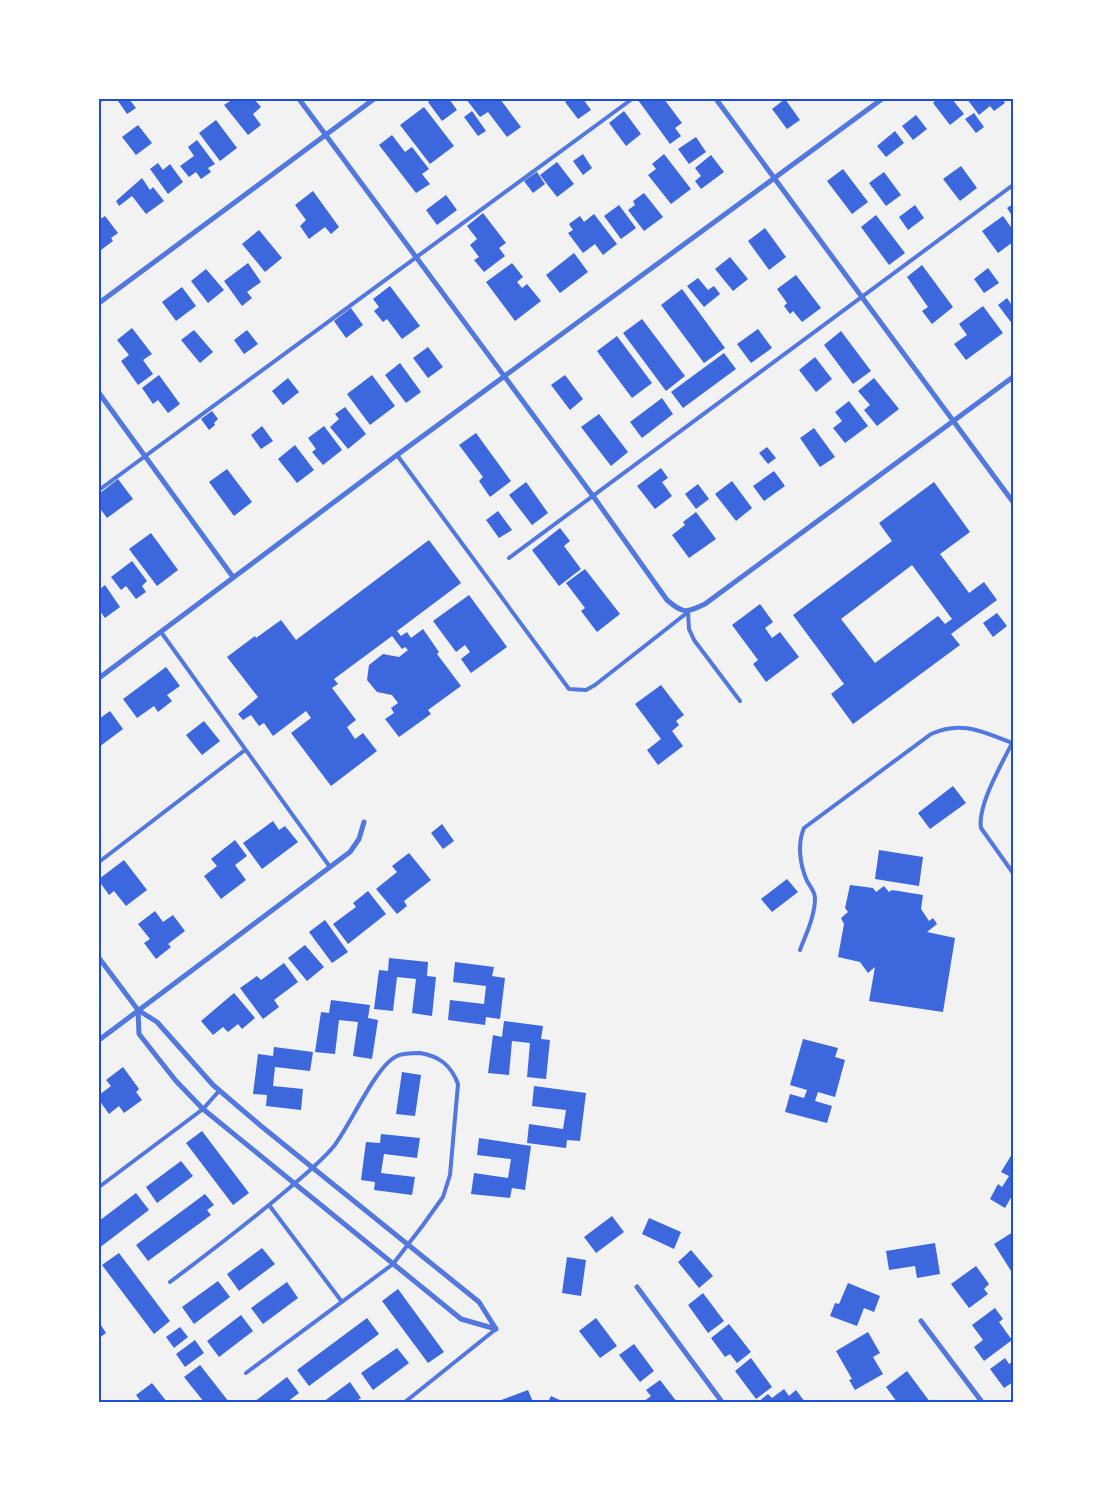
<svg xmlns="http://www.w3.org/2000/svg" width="1112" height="1501" font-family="Georgia,serif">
  <rect width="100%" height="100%" fill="#f2f2f2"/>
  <path fill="#3d67dc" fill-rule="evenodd" d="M121 99H129L136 108 127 114 118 101Z
    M233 99H254L261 107 253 114 261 125 248 135 224 105Z
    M432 99H449L457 110 442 121 428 102Z
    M466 99H500L521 127 507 137 488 112 480 117Z
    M570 99H583L591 110 578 119 565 102Z
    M640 99H664L682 123 675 128 681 136 670 144 638 100Z
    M785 99 800 120 787 129 772 109Z
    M937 99H952L964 114 950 125 933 103Z
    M967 99H1002L1005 103 994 111 990 106 979 115Z
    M424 107 454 146 430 164 400 125Z
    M472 111 486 131 478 136 464 117Z
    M624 111 641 134 626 146 609 123Z
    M974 113 984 127 976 133 965 119Z
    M916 115 927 129 913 140 902 126Z
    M216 120 237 148 220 161 199 133Z
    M138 125 152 143 136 155 122 137Z
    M895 131 904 143 886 157 877 146Z
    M392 135 405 152 412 147 429 169 422 174 430 184 416 193 379 145Z
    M696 137 706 152 689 164 678 149Z
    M197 140 215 164 208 168 211 172 201 179 196 172 189 177 180 166 194 156 188 147Z
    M583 154 592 168 583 175 573 161Z
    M664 154 691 189 671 204 648 175 656 169 652 164Z
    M711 155 724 172 701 189 695 181 701 176 695 168Z
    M557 162 574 184 557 197 540 175Z
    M158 163 163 170 170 164 183 182 168 194 150 169Z
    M961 166 977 188 960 201 943 179Z
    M843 169 868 202 852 214 827 181Z
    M537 172 545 184 533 193 524 181Z
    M884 172 901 195 886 206 869 183Z
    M142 178 150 190 153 187 164 201 146 214 132 196 119 206 116 201Z
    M313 191 339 227 331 234 325 227 309 239 300 226 306 220 295 205Z
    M644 193 663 217 644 231 628 210 635 205 633 201Z
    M446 195 457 210 437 225 426 210Z
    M1013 204V217L1007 208Z
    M619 205 636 228 621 239 604 216Z
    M915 205 924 218 908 230 899 217Z
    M483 213 506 243 499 248 505 256 484 272 474 260 479 257 470 245 477 239 467 226Z
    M594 214 617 244 603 255 595 244 583 253 568 233 573 230 569 224 580 216 584 222Z
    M876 215 905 253 889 265 861 227Z
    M105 216 118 233 111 238 113 241 101 250 99 247V220Z
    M1003 216 1013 230V242L998 253 982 231Z
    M765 228 786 257 769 270 748 241Z
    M259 230 282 258 265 272 242 244Z
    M574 253 588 272 560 293 546 275Z
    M730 257 748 279 733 291 715 269Z
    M248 263 261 282 247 292 252 298 242 306 224 281Z
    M512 263 523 277 517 282 522 288 527 284 541 301 515 321 486 282Z
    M922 265 953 307 932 324 922 311 928 307 907 277Z
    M988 268 999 283 984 293 974 279Z
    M206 269 224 290 208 303 191 281Z
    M796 275 821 308 802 322 793 311 790 314 784 306 787 303 777 289Z
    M698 278 708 290 714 286 720 294 704 307 687 286Z
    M390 286 420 326 402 339 387 319 383 322 374 311 379 307 373 299Z
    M182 287 196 306 176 321 162 302Z
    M682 289 725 348 704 363 661 305Z
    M1007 298 1011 304 1013 302V325L998 305Z
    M983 306 1003 333 966 360 954 344 967 335 959 324Z
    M351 308 363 325 346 338 334 321Z
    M642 319 685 376 666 391 623 333Z
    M132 328 152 354 143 360 153 374 138 385 121 361 129 355 117 340Z
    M758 329 772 348 751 363 737 344Z
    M194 330 213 352 200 363 181 340Z
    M247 330 258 344 244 354 234 340Z
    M841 331 871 371 853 384 824 345Z
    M617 336 652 383 632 398 597 351Z
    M428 347 443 367 428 378 413 358Z
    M724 353 736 369 683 408 671 392Z
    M815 357 832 379 816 392 799 370Z
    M400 363 421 392 406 403 385 375Z
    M159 375 180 404 168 413 158 400 153 404 142 388Z
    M372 375 395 406 370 425 347 394Z
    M565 375 583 399 570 410 551 385Z
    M288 378 299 392 283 405 272 391Z
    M874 378 899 409 877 426 864 410 870 405 858 391Z
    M662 398 673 414 642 438 630 422Z
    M849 401 868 426 845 443 833 428 842 421 835 412Z
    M345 407 366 434 348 449 330 427 339 419 335 414Z
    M212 411 218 419 214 423 215 425 209 430 201 419Z
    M599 414 628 452 611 466 581 427Z
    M262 426 273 441 261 449 251 435Z
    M324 426 342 450 323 465 312 452 316 449 308 438Z
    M814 428 835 457 820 467 800 438Z
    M476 433 511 481 490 497 479 481 483 477 459 445Z
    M295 445 314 470 297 483 278 459Z
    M767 447 776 458 768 464 759 453Z
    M661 468 668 478 662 482 672 496 655 509 637 486Z
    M227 469 252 502 234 516 209 482Z
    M774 471 785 486 764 501 753 486Z
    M118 479 133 499 107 518 99 507V494Z
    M732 481 752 508 736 521 715 494Z
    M526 482 548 513 532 525 509 495Z
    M934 482 970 532 940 554 969 593 984 582 997 600 951 634 960 645 853 724 831 694 844 684 793 615 892 541 879 523ZM912 565 952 619 945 624 938 616 875 663 841 619Z
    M698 484 709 499 696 509 685 494Z
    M498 511 512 530 499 538 486 520Z
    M696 512 716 539 689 558 672 535 685 525 683 522Z
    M560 528 570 541 564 546 581 569 559 586 532 550Z
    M151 533 178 570 157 586 129 549Z
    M429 540 461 583 397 631 401 636 407 632 411 638 423 629 439 652 437 654 461 686 428 710 431 714 399 737 385 719 394 713 391 708 398 703 392 695 377 692 367 680 369 665 383 654 399 657 408 650 405 647 402 649 392 636 334 679 338 684 332 688 356 720 347 727 355 739 363 733 377 751 331 786 291 733 311 718 306 711 273 736 264 723 259 726 251 715 243 720 238 714 258 697 227 657 255 636 256 638 281 620 296 640Z
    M132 561 147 581 142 586 146 592 136 599 126 586 121 590 111 577Z
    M585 569 620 614 597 632 581 611 585 608 566 583Z
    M105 585 120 607 105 618 99 610V590Z
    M469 595 507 647 471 673 461 659 470 652 465 645 456 652 433 621Z
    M760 604 773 622 765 628 772 638 780 632 799 657 766 682 753 664 758 660 732 625Z
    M997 613 1007 626 993 637 983 623Z
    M166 667 180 686 167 695 172 701 158 712 154 706 137 718 123 699Z
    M661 685 684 715 676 721 679 725 672 731 683 746 658 765 647 750 661 739 635 704Z
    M110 711 123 729 99 747V719Z
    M204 721 220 741 202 755 186 735Z
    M953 786 966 803 930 829 918 813Z
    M273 821 279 830 285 826 298 842 262 869 243 843Z
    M442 824 454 841 443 849 431 833Z
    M235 840 247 856 235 865 246 880 221 899 204 876 217 866 211 859Z
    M879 850 923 857 919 886 875 879Z
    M409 853 431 880 404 901 407 906 397 914 376 889 397 872 392 866Z
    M124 860 147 890 126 906 114 891 109 895 99 881V879Z
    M787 879 798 892 772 912 761 899Z
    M850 885 873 888 876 892 884 886 889 892 892 890 923 895 921 909 929 921 933 918 937 924 927 932 955 938 943 1012 869 1001 875 967 868 973 860 962 838 957 844 924 841 918 848 912 845 908Z
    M368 891 386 914 348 944 333 924 356 907 353 903Z
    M155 911 163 922 173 915 185 931 168 944 171 947 156 959 144 943 150 939 138 924Z
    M325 920 348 952 332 963 309 932Z
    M305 945 324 967 307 981 288 958Z
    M389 958 428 962 427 976 436 977 432 1016 412 1013 416 979 397 977 393 1011 374 1009 379 970 388 971Z
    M455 962 494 967 492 976 505 978 500 1019 486 1017 485 1025 448 1020 450 1000 484 1004 486 986 453 982Z
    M284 963 298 982 274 1000 279 1007 263 1019 240 988 257 976 261 980Z
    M234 993 255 1018 242 1029 238 1024 228 1032 223 1027 213 1035 201 1021Z
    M331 1000 370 1005 368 1018 378 1020 372 1059 353 1056 358 1022 339 1020 335 1054 315 1052 321 1012 329 1013Z
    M504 1021 543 1026 541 1039 550 1040 546 1079 527 1077 530 1043 512 1041 509 1075 488 1073 493 1035 502 1037Z
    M803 1039 838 1048 835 1057 845 1060 835 1097 818 1092 815 1101 832 1106 827 1123 785 1112 790 1094 804 1098 807 1090 790 1085Z
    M274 1047 313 1052 310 1071 275 1067 273 1086 303 1089 301 1110 266 1106 267 1095 253 1094 258 1054 273 1056Z
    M123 1067 139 1089 136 1092 142 1100 124 1113 119 1106 109 1114 99 1100V1095L111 1086 106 1080Z
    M402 1072 421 1075 415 1116 396 1114Z
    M534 1086 586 1093 580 1141 567 1140 566 1148 527 1143 529 1124 563 1129 566 1110 532 1106Z
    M202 1131 249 1193 233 1205 186 1143Z
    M381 1134 420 1138 417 1158 384 1154 381 1173 415 1177 412 1195 374 1190 375 1182 361 1180 366 1142 380 1143Z
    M479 1138 531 1146 525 1190 512 1188 510 1198 471 1194 474 1173 508 1178 511 1159 477 1155Z
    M1012 1154 1013 1155V1194L1005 1208 990 1199 998 1184 1002 1187 1009 1176 1001 1172Z
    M181 1161 193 1176 157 1203 146 1187Z
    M136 1193 149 1210 99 1248V1221Z
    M205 1194 214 1205 207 1210 211 1215 148 1261 136 1245Z
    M612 1216 624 1232 596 1253 584 1237Z
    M649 1218 681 1232 674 1249 642 1234Z
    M1013 1232V1274L994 1244Z
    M935 1243 940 1274 917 1278 915 1266 889 1270 886 1251Z
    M262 1248 275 1264 239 1291 227 1274Z
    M691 1250 713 1276 699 1288 678 1262Z
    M119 1253 170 1321 154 1334 102 1265Z
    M567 1257 586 1260 581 1296 562 1293Z
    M976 1266 989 1284 984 1289 988 1294 969 1308 951 1284Z
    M218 1281 230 1297 194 1324 182 1307Z
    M287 1282 298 1298 263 1324 251 1308Z
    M848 1283 880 1296 874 1312 864 1308 857 1326 830 1316 835 1303 839 1304Z
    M398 1289 444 1352 428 1363 382 1301Z
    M703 1293 724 1321 708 1333 688 1305Z
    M995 1308 1003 1319 999 1322 1012 1340 984 1361 974 1347 983 1340 972 1325Z
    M241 1315 253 1331 219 1357 207 1341Z
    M367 1318 379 1334 309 1386 297 1370Z
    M596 1318 617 1346 600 1358 579 1331Z
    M99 1322 106 1333 99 1338Z
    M729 1324 751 1352 737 1363 730 1354 725 1357 711 1338Z
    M180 1327 188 1337 174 1348 166 1337Z
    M868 1332 880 1353 873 1357 883 1374 855 1390 849 1380 852 1379 836 1351Z
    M195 1340 204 1353 185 1367 176 1354Z
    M634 1344 654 1371 640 1382 619 1355Z
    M397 1348 409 1363 373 1390 361 1373Z
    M751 1358 772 1387 756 1399 735 1371Z
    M1005 1358 1009 1364 1013 1361V1382L1004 1388 990 1369Z
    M200 1365 229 1402H204L184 1377Z
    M907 1371 930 1402H897L886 1387Z
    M287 1377 299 1393 287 1402H254Z
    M660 1380 677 1402H643L651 1396 646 1390Z
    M350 1382 361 1398 355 1402H323Z
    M152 1383 167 1402H141L136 1395Z
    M784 1389 789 1396 796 1390 805 1402H758L768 1394 772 1398Z
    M528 1390 533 1402H496Z
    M551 1396 564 1402H548Z"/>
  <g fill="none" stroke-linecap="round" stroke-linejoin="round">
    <path stroke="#5277de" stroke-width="4" d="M99 101 102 99
      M397 455 569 689 586 690 595 685 688 612
      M99 490 632 99
      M509 558 1013 185
      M688 612 689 629 694 640 740 701
      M161 632 330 867
      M1013 741C1003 762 977 805 981 828L1013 873
      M99 862 245 750
      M800 950C806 934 815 916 815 898 815 892 810 886 807 881 800 865 797 844 804 828L931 734C962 720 983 732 1012 743
      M99 1187 203 1109 219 1091
      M269 1205 342 1302
      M170 1282C210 1252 249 1222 287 1190 303 1176 321 1162 334 1146 350 1126 376 1065 397 1056 403 1053 413 1053 420 1053 439 1056 451 1065 458 1084L450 1175 443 1197 423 1225 393 1264 246 1373
      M405 1402 496 1329"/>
    <path stroke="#5277de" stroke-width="5" d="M299 99 593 496 667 600C683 614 686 613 705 604L1013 377
      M716 99 1013 502
      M99 303 374 99
      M99 393 233 577
      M99 678 397 455 882 99
      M99 958 138 1010 157 1022 213 1085 261 1126 479 1302 496 1329
      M138 1010 139 1034 176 1081 203 1109 461 1319 496 1329
      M99 1040 350 852 359 839 364 822
      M637 1287 722 1402
      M921 1321 982 1402"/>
  </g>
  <rect width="1112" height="1501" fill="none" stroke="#ffffff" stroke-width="200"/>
  <rect x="100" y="100" width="912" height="1301" fill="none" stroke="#1d4ed8" stroke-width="2"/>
</svg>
